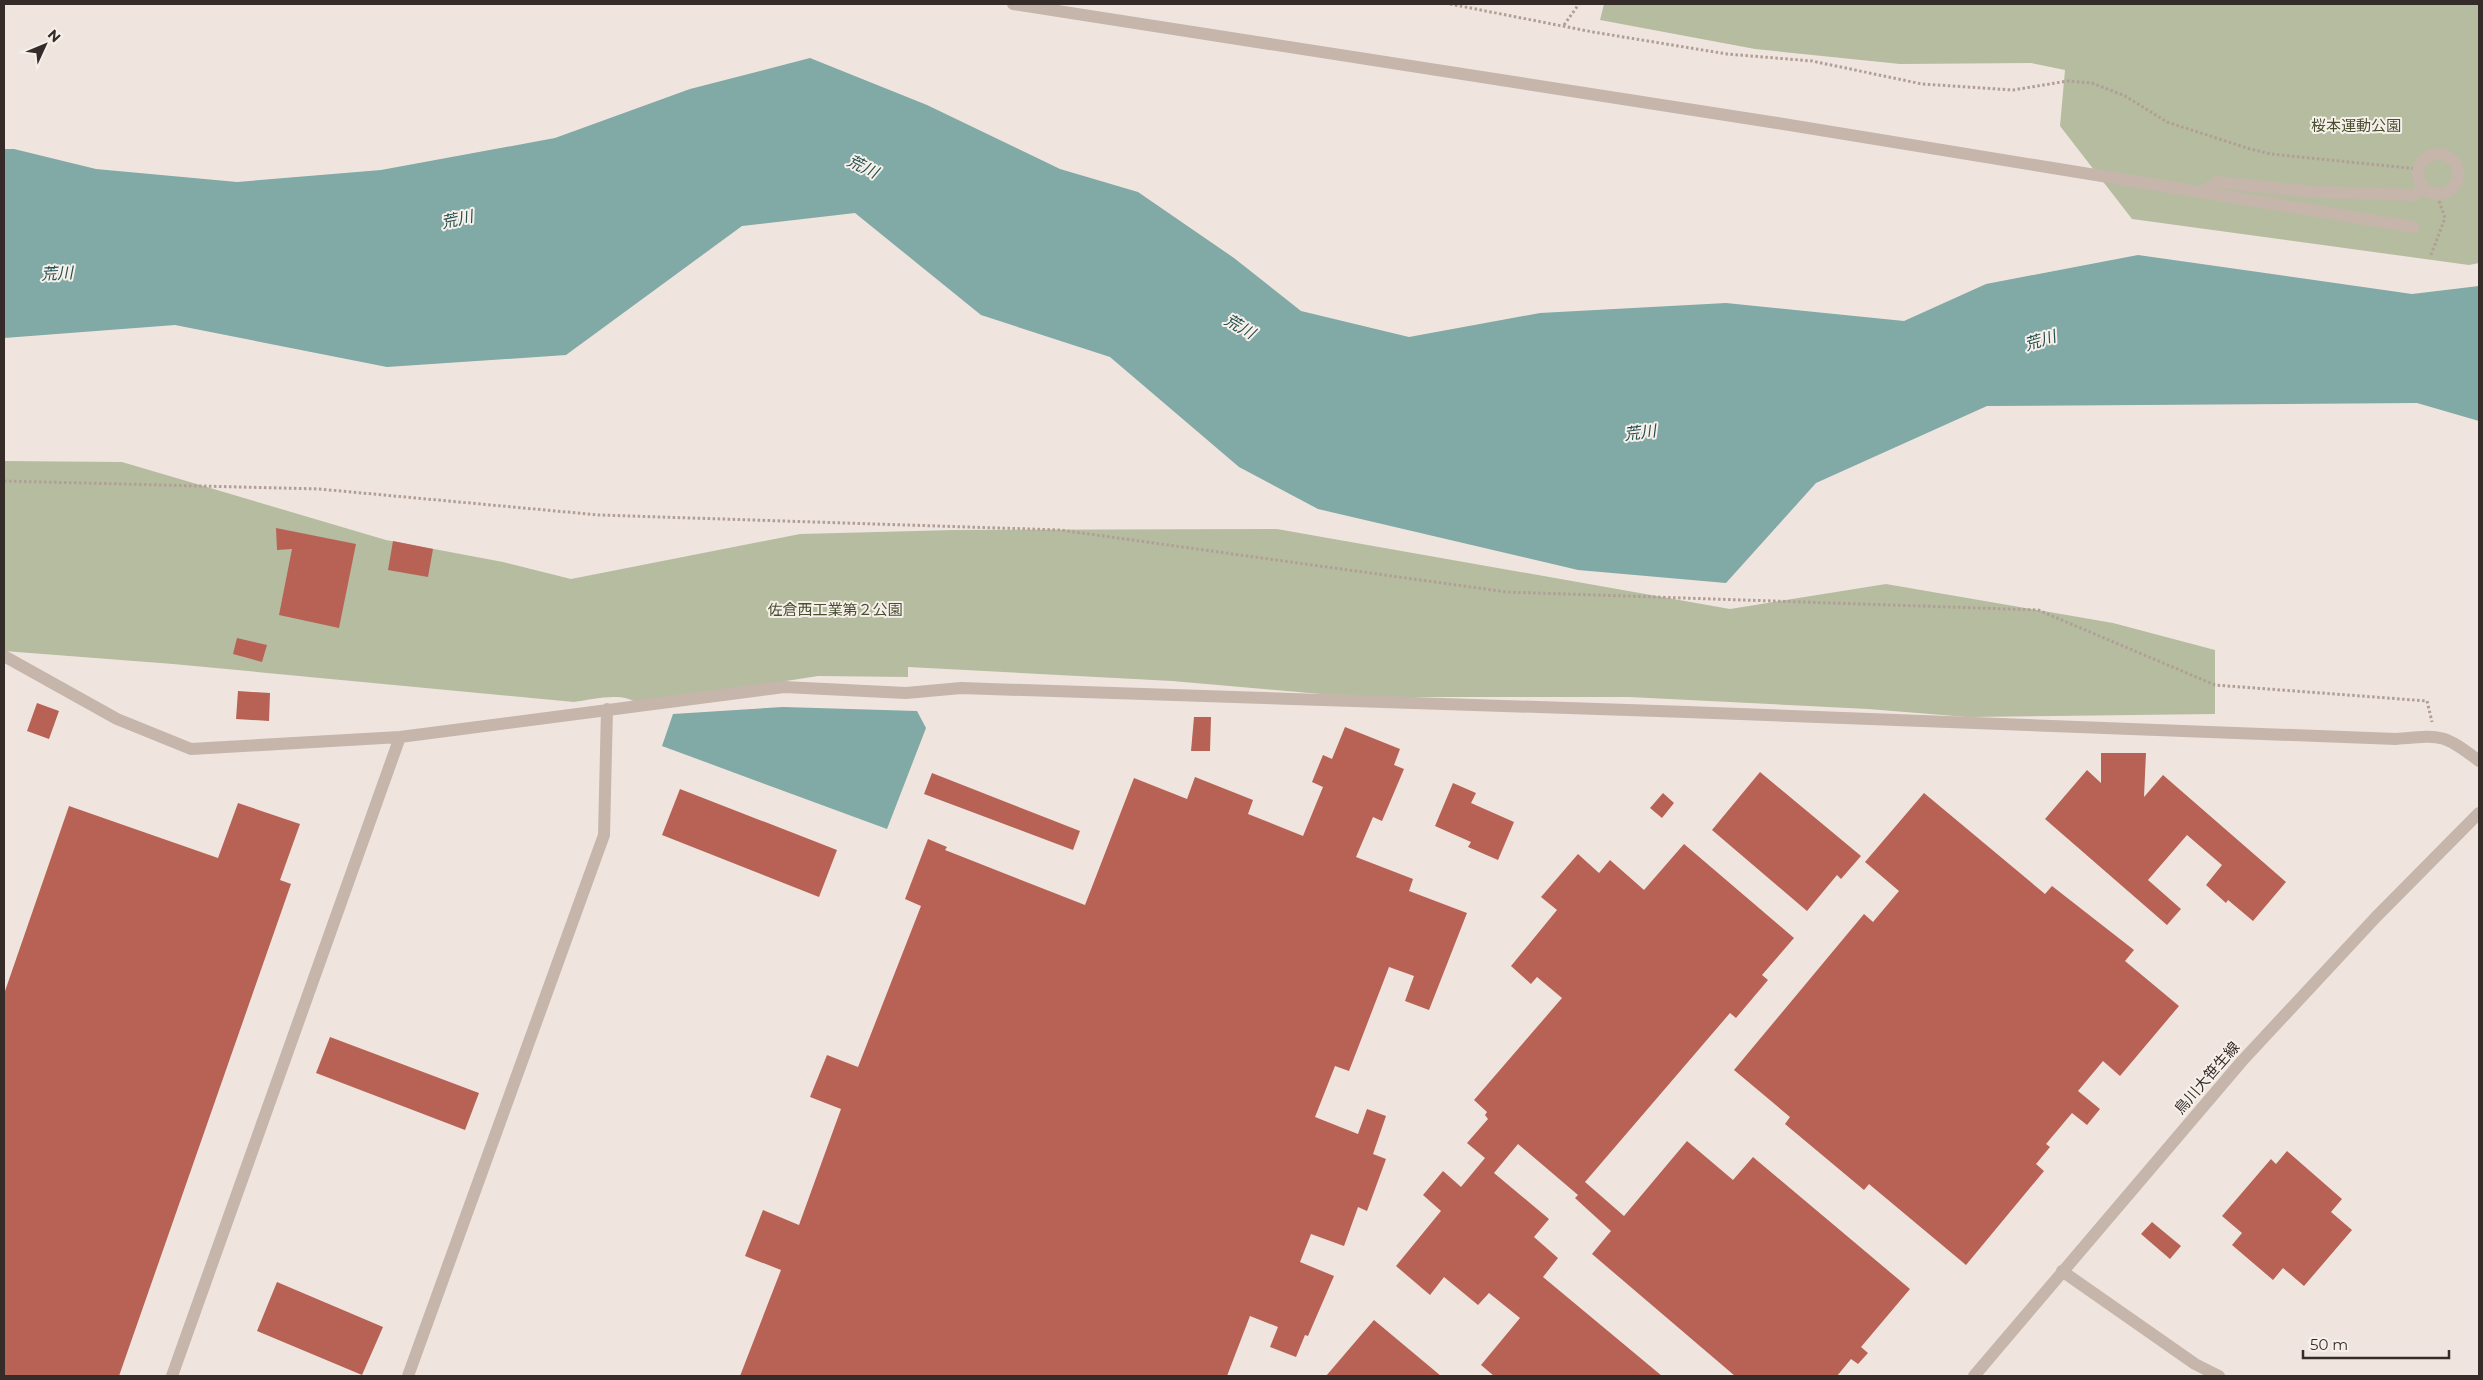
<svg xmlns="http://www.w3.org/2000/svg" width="2483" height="1380" font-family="Montserrat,'Noto Sans JP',sans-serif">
  <rect width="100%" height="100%" fill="#efe5de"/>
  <path fill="#b6bca0" d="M1604 4H2479V263L2469 265 2132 219 2060 126 2065 70 2031 63 1900 64 1755 49 1600 20Z
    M4 461 122 462 386 540 503 562 571 579 800 534 954 530 1277 529 1730 609 1886 584 2113 623 2215 650V714L1967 717 1868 709 1629 697H1355L1172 681 908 667V677L818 676 637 704C624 691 591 700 574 702L173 664 4 651Z"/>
  <path fill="#81a9a6" d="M810 58 927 105 1060 169 1138 192 1234 258 1301 311 1409 337 1540 313 1726 303 1904 321 1986 284 2138 255 2412 294 2479 286V421L2417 403 1987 406 1816 483 1726 583 1578 570 1318 509 1239 467 1110 357 981 315 855 213 742 226 566 355 387 367 175 325 4 338V149H14L96 169 237 182 381 170 555 138 690 89Z
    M783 707 917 711 926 728 887 829 662 746 673 714Z"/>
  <path fill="#b76255" d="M276 528 356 544 339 628 279 615 292 549 277 550Z
    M393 541 433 549 428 577 388 570Z
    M237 638 267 645 262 662 233 654Z
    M238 691 270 693 269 721 236 719Z
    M37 703 59 711 49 739 27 731Z
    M1194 717H1211L1210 751H1191Z
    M1345 727 1400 749 1394 765 1404 769 1382 821 1373 817 1356 857 1413 879 1409 891 1467 913 1429 1010 1405 1001 1414 976 1389 967 1349 1071 1335 1066 1315 1117 1358 1134 1367 1109 1386 1116 1373 1154 1386 1159 1367 1211 1358 1207 1344 1246 1311 1234 1300 1262 1334 1276 1308 1336 1305 1335 1296 1357 1270 1347 1278 1327 1250 1316 1227 1376H740L781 1270 745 1256 763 1210 799 1225 841 1109 810 1097 827 1055 858 1067 921 906 905 899 928 839 947 847 945 850 1085 905 1134 778 1187 799 1195 777 1253 800 1248 814 1303 836 1323 787 1312 782 1323 755 1332 759Z
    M2101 753H2146L2144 797 2163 775 2286 882 2253 921 2228 900 2226 903 2206 885 2222 865 2187 835 2148 880 2181 909 2167 925 2045 819 2087 770 2101 783Z
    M1760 772 1861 856 1841 879 1837 875 1807 911 1712 830Z
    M932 773 1080 831 1073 850 924 794Z
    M1453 783 1476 793 1471 803 1514 822 1498 860 1468 847 1471 842 1435 826Z
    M680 789 837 850 819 897 662 835Z
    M1663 793 1674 803 1662 818 1650 808Z
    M1924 793 2045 894 2052 886 2134 950 2125 961 2179 1006 2120 1076 2103 1061 2078 1091 2100 1109 2087 1125 2072 1113 2046 1144 2050 1147 2036 1164 2044 1171 1966 1265 1869 1184 1864 1190 1785 1124 1790 1117 1734 1070 1864 914 1873 922 1899 891 1865 862Z
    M238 803 300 824 280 880 291 884 119 1376H4V994L69 806 218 858Z
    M1684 844 1794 938 1762 975 1768 980 1736 1018 1730 1013 1585 1182 1624 1216 1687 1141 1733 1180 1753 1157 1910 1289 1861 1347 1868 1353 1858 1364 1851 1359 1837 1376H1735L1592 1254 1611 1231 1575 1198 1578 1195 1518 1144 1494 1173 1549 1219 1534 1237 1558 1258 1543 1277 1662 1376H1494L1481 1365 1520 1318 1489 1293 1478 1305 1444 1277 1430 1295 1396 1266 1441 1211 1423 1195 1443 1171 1461 1187 1485 1158 1467 1143 1488 1119 1485 1115 1487 1112 1474 1100 1562 998 1537 977 1531 984 1511 966 1557 910 1541 897 1578 854 1599 873 1610 860 1644 890Z
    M330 1037 479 1093 465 1130 316 1073Z
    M2287 1151 2342 1199 2331 1212 2352 1230 2304 1286 2283 1268 2273 1280 2232 1245 2242 1233 2222 1216 2271 1159 2276 1164Z
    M2152 1222 2181 1246 2170 1259 2141 1234Z
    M277 1282 383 1327 362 1375 257 1331Z
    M1374 1320 1441 1376H1326Z"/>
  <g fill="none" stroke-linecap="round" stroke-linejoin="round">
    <path stroke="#b19f96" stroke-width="3" stroke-dasharray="2.5 2.5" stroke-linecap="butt" d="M1450 4 1593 32 1727 54 1812 61 1922 84 2013 90 2068 81 2092 83 2125 96 2167 122 2250 149 2271 154 2418 169
      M1564 25 1579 4
      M2431 255 2445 218 2437 195
      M4 481 319 489 599 515 1060 530 1507 592 2038 610 2215 685 2427 701 2432 722"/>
    <path stroke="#c6b5ab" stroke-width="12" d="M1013 4 1777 123 2414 227
      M2418 174a20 20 0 1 1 40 0a20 20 0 1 1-40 0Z
      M2203 192 2217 182 2313 192 2414 195 2424 188
      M4 656 117 719 191 749 400 737 784 687 906 693 961 688 1687 712 2396 739C2441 735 2443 733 2479 761
      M2062 1271 2195 1364 2219 1376
      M172 1376 400 737
      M408 1376 604 835 607 709
      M1974 1376 2242 1061 2376 917 2479 813"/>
  </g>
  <g text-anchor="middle" stroke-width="4" stroke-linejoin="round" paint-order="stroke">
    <g font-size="15" fill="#485030" stroke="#f7f0ea">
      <text x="2356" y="131">桜本運動公園</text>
      <text x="835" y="615">佐倉西工業第２公園</text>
    </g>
    <g font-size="15" fill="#352c2a" stroke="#f7f0ea">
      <text transform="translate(2207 1078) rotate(-49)" y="5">鳥川大笹生線</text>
    </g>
    <g font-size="16" font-style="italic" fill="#24514f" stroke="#f7f0ea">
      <text transform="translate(863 166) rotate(26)" y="6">荒川</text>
      <text transform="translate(457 219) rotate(-12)" y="6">荒川</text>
      <text transform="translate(57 273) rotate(-3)" y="6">荒川</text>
      <text transform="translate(1240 326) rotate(30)" y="6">荒川</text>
      <text transform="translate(2040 340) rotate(-17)" y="6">荒川</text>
      <text transform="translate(1640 432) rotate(-7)" y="6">荒川</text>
    </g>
  </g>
  <rect width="2483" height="1380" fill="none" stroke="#352c2a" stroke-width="10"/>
  <g transform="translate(45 45) rotate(46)" stroke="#f7f0ea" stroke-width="4" paint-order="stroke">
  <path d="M0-4L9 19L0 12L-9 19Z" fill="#352c2a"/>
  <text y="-8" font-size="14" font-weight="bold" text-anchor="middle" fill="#352c2a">N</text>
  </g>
  <path d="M2303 1350v8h146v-8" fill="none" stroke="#352c2a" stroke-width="2.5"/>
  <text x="2310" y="1350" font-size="15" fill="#352c2a" stroke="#f7f0ea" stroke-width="4" paint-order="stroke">50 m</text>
</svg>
